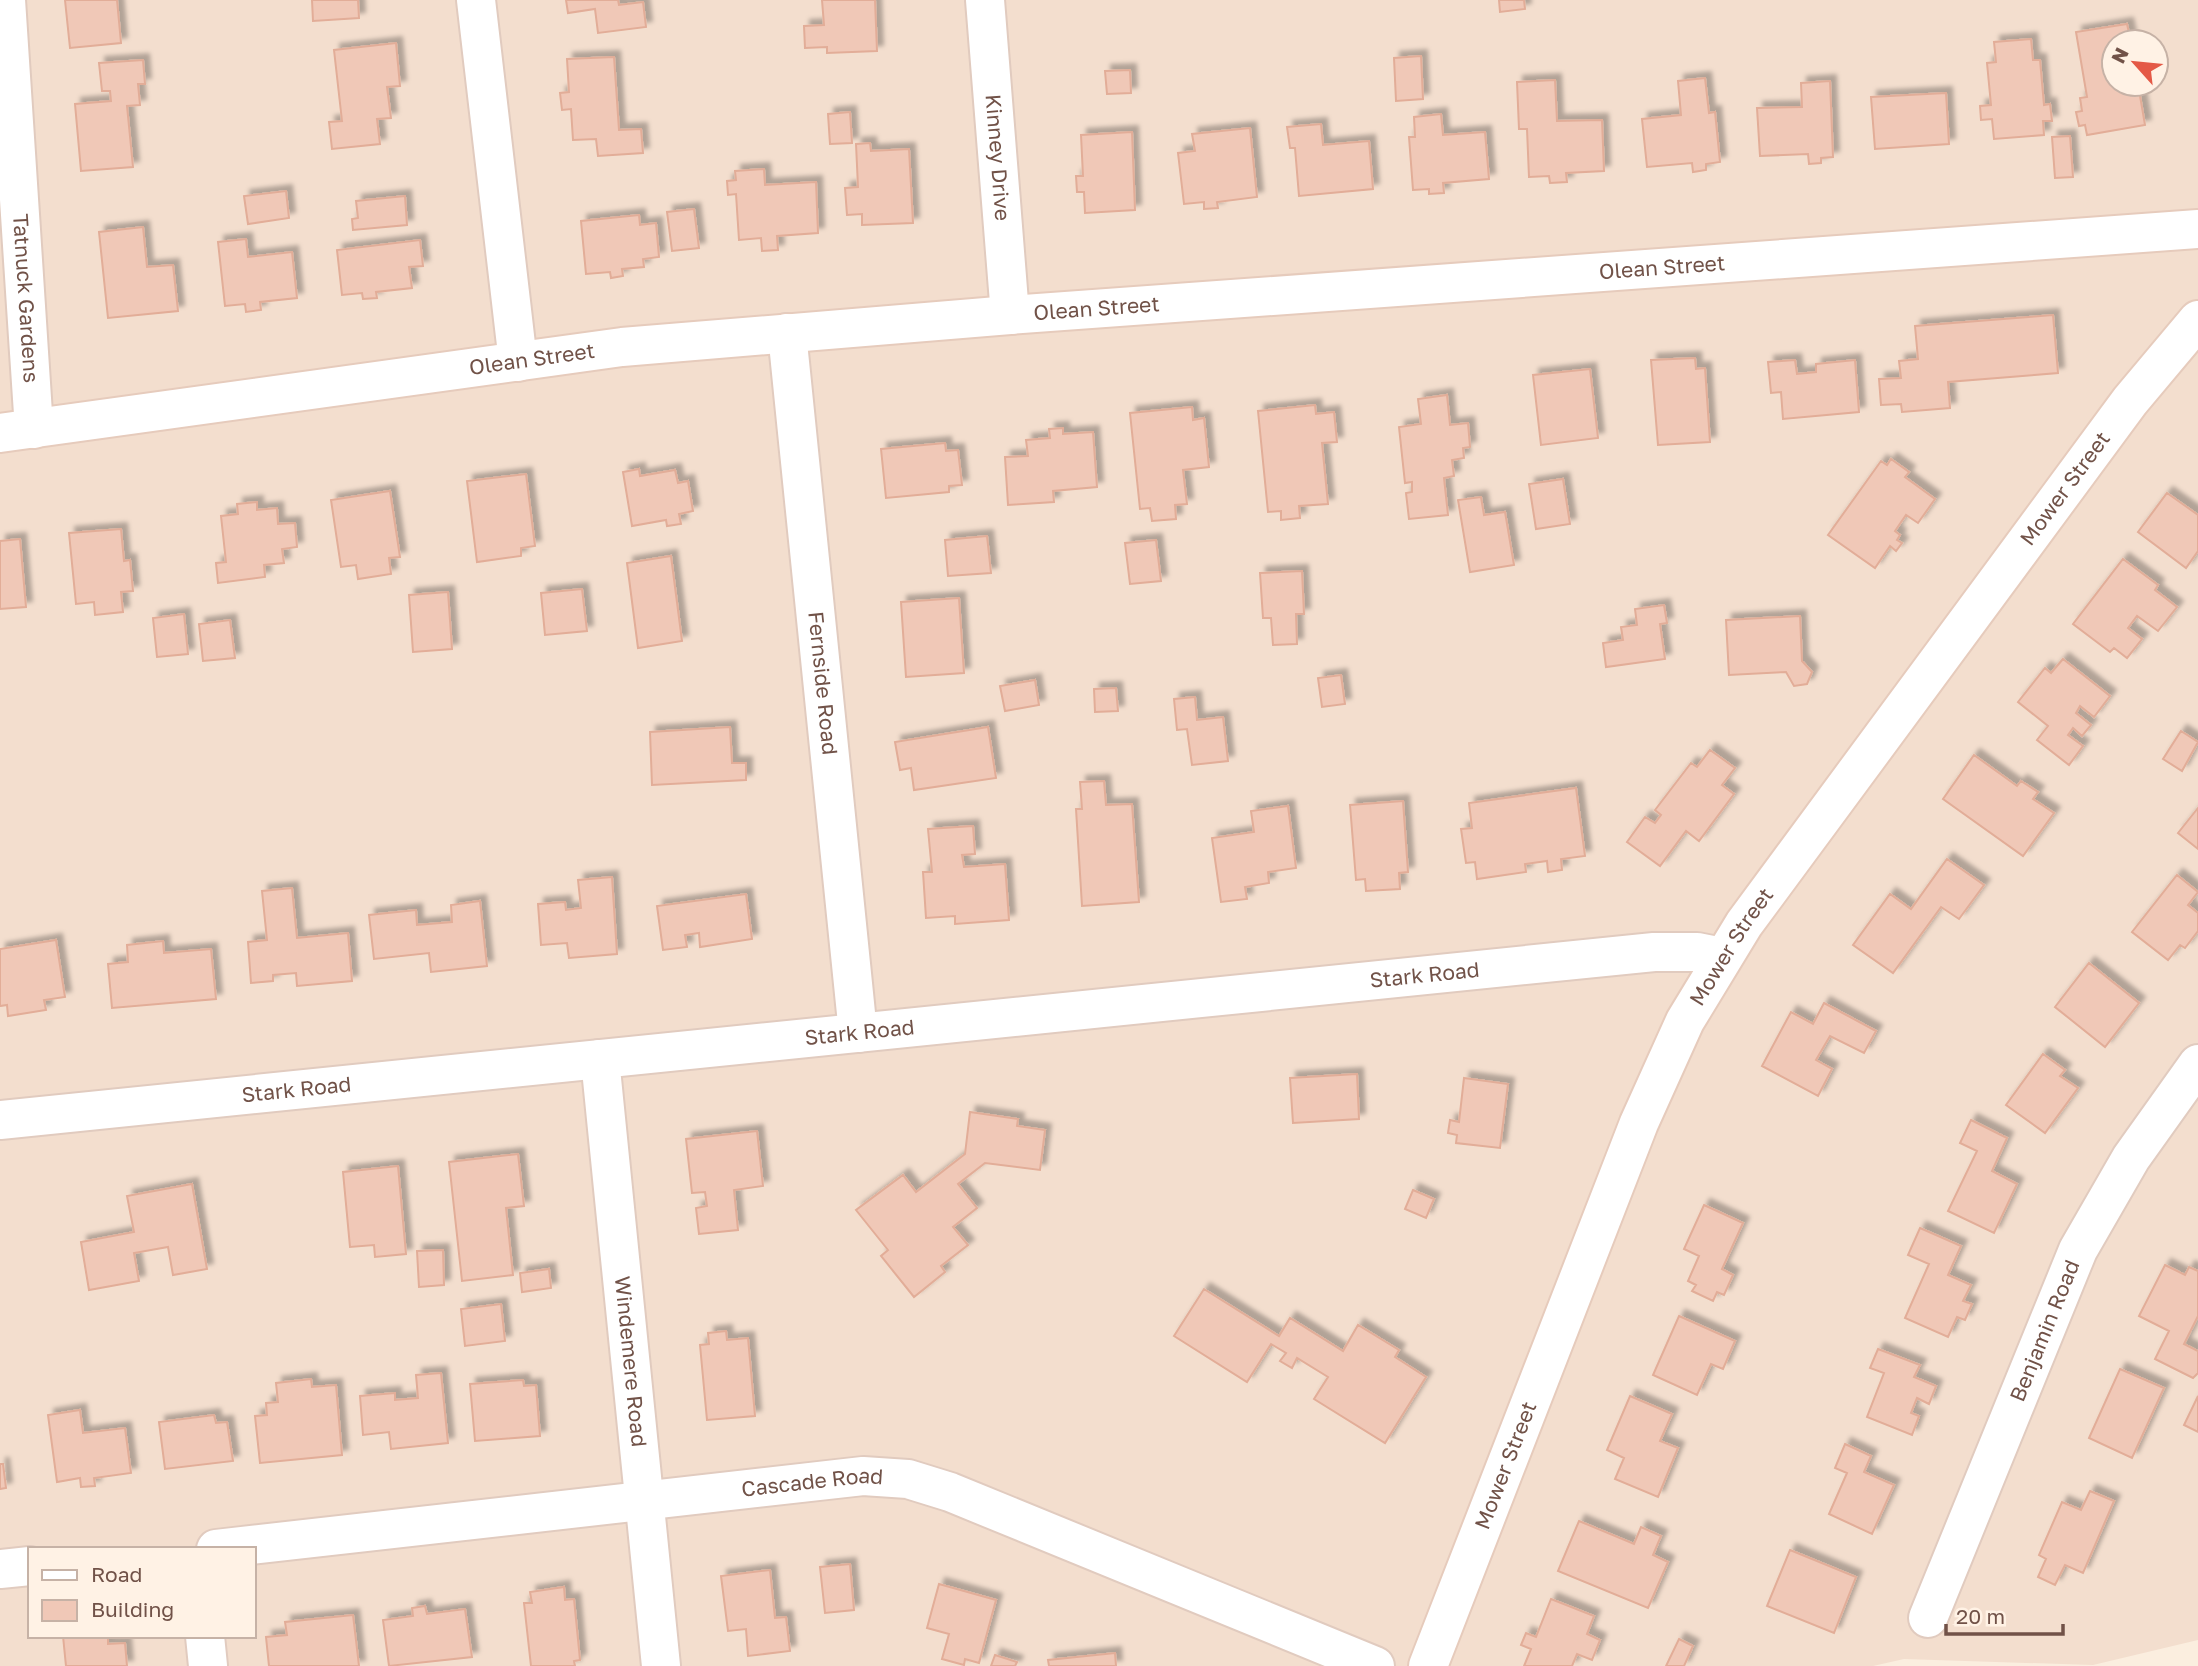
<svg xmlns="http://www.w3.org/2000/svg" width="2198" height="1666" font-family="'Golos Text',sans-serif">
  <defs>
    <filter id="shadow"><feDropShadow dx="6" dy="-6" stdDeviation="2" flood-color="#0004"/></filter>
  </defs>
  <rect width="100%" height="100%" fill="#fbeedf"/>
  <path fill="#f3dece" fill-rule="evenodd" d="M0 0H2198V1640L2093 1665 1904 1659 1873 1666H0ZM2114 42H2156V84H2114ZM30 1549H254V1636H30Z"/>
  <path fill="#f0c8b7" stroke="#e2ad98" stroke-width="2" filter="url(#shadow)" d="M65 0H117L121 43 70 48Z
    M312 0H358L359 18 313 21Z
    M566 0H618L619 5 643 2 646 27 598 33 595 9 568 13Z
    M822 0H875L877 51 827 53V47L805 48 804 26 824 25Z
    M1499 0H1524L1525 9 1500 12Z
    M2127 24 2131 42H2114V84H2138L2145 125 2087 135 2085 125 2079 126 2076 112 2082 111 2080 98 2087 97 2076 32Z
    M2031 39 2033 60H2040L2044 105 2050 104 2052 121H2043L2044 135 1994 139 1992 119 1981 120 1980 106 1991 105 1987 63 1996 62 1994 42Z
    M396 43 400 86 387 87 391 118 377 119 380 144 332 149 329 122 342 121 334 50Z
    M1421 56 1423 99 1396 101 1394 58Z
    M614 57 619 130 641 129 643 153 598 156 596 139 573 140 571 109 562 110 560 93 569 92 567 59Z
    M143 60 145 84H138L140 105 127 106 133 167 81 171 75 104 111 101 110 91H102L99 63Z
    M1130 70 1131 93 1107 94 1105 71Z
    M1705 78 1709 113 1715 112 1720 162 1706 164V170L1693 172 1692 163 1647 167 1642 119 1681 115 1678 81Z
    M1555 80 1557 121 1602 120 1604 171 1566 173 1567 182 1550 183 1549 176 1529 177 1527 129H1519L1517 82Z
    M1830 81 1833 157 1821 158V163L1809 164 1808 154 1760 156 1757 108 1802 107 1801 83Z
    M1946 93 1949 144 1875 149 1871 97Z
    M850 112 852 143 830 144 828 114Z
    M1441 114 1443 135 1485 132 1489 179 1443 183 1444 193 1429 194V189L1413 190 1409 137H1415L1414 117Z
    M1321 124 1323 145 1369 141 1373 189 1299 196 1295 148H1290L1287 127Z
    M1250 128 1257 197 1217 202 1218 208 1204 209V202L1184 204 1178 153 1195 151 1192 134Z
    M1132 132 1135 210 1085 213 1084 192H1077L1076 176H1083L1081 135Z
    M2070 136 2073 177 2055 178 2052 137Z
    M870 143 871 151 909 149 913 223 862 225V214L847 215 845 188 858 187 856 144Z
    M764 169 765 185 816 182 818 233 777 236 778 250 762 251 761 238 739 240 736 194 728 195 727 181 736 180 735 171Z
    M286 191 289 218 248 224 244 196Z
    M405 196 407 225 353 230 352 219 358 218 356 201Z
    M694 209 699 248 672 251 667 212Z
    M639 215 640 225 656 223 659 257 643 259 644 267 622 269 623 276 611 278 610 272 586 274 581 221Z
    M143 227 147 267 173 265 178 311 108 318 99 232Z
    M246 239 248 257 292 252 297 298 260 302 261 310 246 312 245 304 225 306 218 242Z
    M420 240 423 266 409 267 412 288 376 292 377 298 363 299 362 293 342 295 337 250Z
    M2053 315 2058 373 1948 382 1950 408 1902 412 1901 404 1881 405 1879 379 1901 378 1899 361 1918 359 1915 326Z
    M1695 358 1696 369 1705 368 1710 442 1658 445 1651 360Z
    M1795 360 1797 374 1816 372V364L1855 360 1859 412 1783 419 1781 392 1771 393 1768 362Z
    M1590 369 1598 438 1541 445 1533 375Z
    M1447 395 1450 425 1468 423 1470 447 1463 448 1464 458 1452 460 1454 476 1444 478 1448 515 1409 519 1406 493 1412 492V482L1405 483 1399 427 1421 424 1418 399Z
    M1315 405 1316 414 1334 412 1337 442 1322 443 1328 504 1299 506 1300 518 1281 520V511L1268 512 1258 411Z
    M1192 407 1193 420 1204 418 1209 467 1183 470 1187 504 1175 505 1176 519 1152 521 1150 508 1140 509 1130 413Z
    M1063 428V434L1093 432 1097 487 1053 491 1054 502 1008 505 1005 457 1028 456 1026 440 1050 438 1049 429Z
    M945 443 946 451 958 450 962 485 949 486V492L886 498 881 449Z
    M1891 459 1909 472 1905 477 1935 499 1918 523 1906 515 1895 531 1900 535 1897 540 1902 543 1896 551 1890 546 1875 568 1828 535 1881 461 1887 465Z
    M639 469 640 476 675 470 678 483 688 481 693 511 679 514 681 524 667 526 666 520 632 526 623 472Z
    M526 474 535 546 521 548V556L477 562 467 481Z
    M1563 479 1570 524 1536 529 1529 484Z
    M390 491 400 557 389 558 391 574 358 579 356 565 341 567 331 500Z
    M2167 493 2198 515V551L2186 568 2138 532Z
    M1481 497 1484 515 1505 512 1514 565 1470 572 1458 500Z
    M257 502V510L277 508 278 524 295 523 297 547 282 549 284 563 264 565 265 577 218 583 216 563 226 562 221 516 238 514 237 504Z
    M121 529 124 561 130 560 133 591 121 592 123 612 95 615 94 602 76 604 69 533Z
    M987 536 991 573 948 576 945 540Z
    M20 539 26 607 0 609V541Z
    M1156 540 1161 581 1130 584 1125 543Z
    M671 556 682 641 638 648 627 563Z
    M2123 559 2158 585 2155 590 2177 607 2158 631 2137 616 2128 628 2142 639 2127 658 2114 648 2110 652 2073 624Z
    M1302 571 1304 614H1296L1297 644 1273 645 1271 618H1263L1260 573Z
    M582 589 587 631 545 635 541 593Z
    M448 592 452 649 413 652 409 595Z
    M959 598 964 673 906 677 901 602Z
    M1664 605 1667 623 1660 624 1665 659 1606 667 1603 643 1623 640 1621 627 1637 625 1635 609Z
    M184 614 188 654 157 657 153 618Z
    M1800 616 1802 661 1812 672 1807 684 1794 686 1786 672 1729 675 1726 620Z
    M230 620 235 658 203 661 199 624Z
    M2063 659 2110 696 2094 717 2080 706 2076 713 2091 725 2082 736 2073 728 2068 735 2083 746 2069 765 2037 740 2048 726 2018 702 2045 668 2051 673Z
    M1341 675 1345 704 1322 707 1318 678Z
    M1035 680 1039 705 1005 711 1000 686Z
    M1116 688 1118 711 1095 712 1094 689Z
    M1195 697 1197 720 1223 717 1228 761 1192 765 1187 729 1177 730 1174 699Z
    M730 727 732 763H746V780L652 785 650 732Z
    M988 727 996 778 914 790 911 768 900 770 895 742Z
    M2181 731 2198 742 2182 771 2163 759Z
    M1710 750 1735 768 1722 785 1734 794 1699 841 1686 831 1660 866 1627 842 1645 817 1655 823 1661 815 1655 810 1691 763 1697 767Z
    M1974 755 2017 786 2021 781 2038 792 2033 799 2054 813 2023 856 1943 799Z
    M1104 781 1106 805 1132 804 1139 902 1082 906 1076 809H1082L1080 782Z
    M1576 788 1585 856 1561 859 1562 870 1548 872 1547 861 1525 864 1526 872 1477 879 1475 862 1466 863 1461 829 1472 828 1469 803Z
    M1403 801 1408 872 1399 873 1400 889 1366 891 1365 879 1356 880 1350 805Z
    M1288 806 1296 868 1268 872 1269 883 1245 887 1247 899 1221 902 1212 838 1254 832 1251 811Z
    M2198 808V849L2178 833Z
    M973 826 975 854 962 855 964 867 1005 864 1009 920 955 924V916L926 918 923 872H932L928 829Z
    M1947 859 1984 885 1959 919 1941 907 1893 973 1853 945 1890 894 1911 909Z
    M2177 875 2198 892 2188 905 2198 913V931L2185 948 2180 945 2168 960 2132 932Z
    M612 877 617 954 569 958 567 943 541 945 538 904 565 902 566 910 581 908 578 880Z
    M292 888 297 938 348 933 352 981 297 986 296 973 273 975V981L251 983 248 942 267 940 262 891Z
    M746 894 752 939 700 947 699 933 685 935 687 947 663 950 657 906Z
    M480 901 487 966 431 972 429 953 374 959 369 915 416 910 417 925 452 922 451 905Z
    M56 940 65 997 44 1000 46 1010 8 1016 7 1005 0 1006V949Z
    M163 941 164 953 211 949 216 999 112 1008 108 964 128 962 127 945Z
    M2089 963 2139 1003 2105 1047 2055 1007Z
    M1824 1003 1876 1031 1864 1053 1830 1036 1816 1060 1832 1069 1818 1096 1762 1066 1791 1012 1813 1024Z
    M2043 1054 2065 1070 2060 1076 2078 1088 2045 1133 2006 1105Z
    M1357 1074 1359 1119 1293 1123 1290 1078Z
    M1464 1078 1508 1084 1500 1148 1456 1143 1457 1135 1448 1133 1450 1120 1459 1122Z
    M970 1112 1018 1119 1017 1126 1045 1130 1040 1170 985 1163 958 1184 977 1208 953 1227 968 1245 941 1266 945 1272 914 1297 881 1256 888 1250 856 1210 903 1175 916 1192 965 1154Z
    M1971 1120 2007 1138 1992 1171 2017 1184 1994 1233 1948 1211 1977 1151 1960 1143Z
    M757 1131 763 1186 734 1190 738 1230 699 1234 696 1208 707 1206 705 1192 692 1193 686 1139Z
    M518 1154 524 1206 506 1208 513 1275 462 1281 449 1162Z
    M398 1166 406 1254 375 1257 374 1245 350 1247 343 1172Z
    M192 1184 207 1269 173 1275 168 1247 134 1253 139 1281 89 1290 81 1242 134 1232 127 1196Z
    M1413 1190 1434 1199 1426 1218 1405 1209Z
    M1704 1205 1743 1223 1722 1269 1733 1275 1724 1295 1717 1292 1713 1301 1692 1291 1696 1285 1688 1281 1699 1256 1684 1249Z
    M1920 1228 1961 1246 1948 1275 1971 1285 1963 1301 1972 1304 1965 1320 1957 1317 1948 1337 1905 1318 1929 1264 1908 1255Z
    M443 1250 444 1285 419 1287 417 1251Z
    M2165 1265 2185 1275 2189 1267 2198 1271V1316L2184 1344 2198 1351V1373L2193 1378 2155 1359 2169 1331 2139 1316Z
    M549 1269 551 1288 522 1292 520 1273Z
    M1204 1289 1279 1336 1290 1318 1343 1351 1358 1325 1399 1350 1395 1357 1426 1377 1385 1443 1314 1399 1328 1377 1297 1358 1292 1368 1280 1361 1286 1353 1271 1344 1247 1382 1174 1336Z
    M501 1304 505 1341 465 1346 461 1309Z
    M1679 1316 1735 1341 1723 1369 1711 1364 1697 1395 1653 1375Z
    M726 1331 727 1340 748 1338 755 1416 707 1420 700 1345 709 1344 708 1333Z
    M1878 1349 1920 1365 1914 1377 1936 1386 1929 1404 1917 1398 1911 1413 1919 1416 1912 1435 1867 1417 1884 1373 1870 1368Z
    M2120 1369 2164 1388 2132 1458 2089 1438Z
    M441 1373 448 1443 391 1449 389 1432 363 1435 360 1396 395 1393V1400L418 1398 416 1375Z
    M311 1379 312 1387 336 1385 342 1455 260 1463 255 1416 267 1415 266 1403 278 1402 276 1383Z
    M523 1380 524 1386 536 1385 540 1436 475 1441 470 1384Z
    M1630 1396 1672 1414 1660 1441 1678 1448 1658 1497 1615 1479 1624 1458 1607 1450Z
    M2198 1396V1432L2184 1425Z
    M80 1410 83 1433 125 1428 131 1473 94 1478 95 1486 81 1487 80 1478 57 1482 48 1415Z
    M214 1415 216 1423 227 1422 233 1461 165 1469 159 1422Z
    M1845 1444 1871 1456 1864 1472 1894 1485 1872 1534 1829 1514 1847 1473 1835 1468Z
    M0 1464H3L6 1488 0 1489Z
    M2090 1491 2114 1501 2083 1573 2065 1565 2055 1585 2038 1577 2046 1559 2039 1555 2062 1502 2081 1510Z
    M1579 1521 1634 1544 1641 1527 1661 1536 1653 1555 1668 1562 1648 1608 1558 1571Z
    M1790 1550 1856 1577 1834 1633 1767 1606Z
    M850 1564 854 1610 825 1613 820 1567Z
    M770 1570 775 1618 786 1617 790 1651 748 1656 746 1629 728 1631 721 1576Z
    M939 1584 996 1600 979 1663 965 1659 964 1665 942 1659 949 1634 927 1628Z
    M564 1587 565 1600 574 1599 580 1660 574 1661 575 1666H531L524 1603H532L530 1592Z
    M1551 1599 1594 1616 1587 1634 1600 1640 1592 1660 1577 1654 1572 1666H1524L1531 1649 1521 1645 1526 1633 1536 1637Z
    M425 1606 427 1614 465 1609 472 1657 389 1666 383 1620 413 1616 412 1608Z
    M353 1615 359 1666H269L266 1637 287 1635 285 1622Z
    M63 1636H108V1644L125 1643 127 1666H66Z
    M1679 1639 1693 1646 1684 1666H1666Z
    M1115 1653 1116 1666H1049L1048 1660Z
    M995 1655 1017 1662 1015 1666H991Z"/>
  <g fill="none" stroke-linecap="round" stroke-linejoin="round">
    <g stroke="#e1cbbf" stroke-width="42">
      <g id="street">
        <path id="s1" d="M6 0 34 429"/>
        <path d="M476 0 518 362"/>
        <path id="s2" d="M985 0 1010 315"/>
        <path id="s3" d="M787 333 858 1033"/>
        <path id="s4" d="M600 1059 661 1666"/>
        <path id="s5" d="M0 1120 1654 952H1697L1722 957"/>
        <path id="s6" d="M216 1549 863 1476 908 1479 950 1492 1375 1666"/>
        <path d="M0 1569 30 1566"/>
        <path id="s7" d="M1928 1618 2078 1250 2131 1158 2198 1064"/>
        <path d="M205 1636 208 1666"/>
      </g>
    </g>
    <g stroke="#e6cbbc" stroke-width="42">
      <g id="secondary">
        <path id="s8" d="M0 433 622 347 1010 315 2198 229"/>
        <path id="s9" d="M1428 1666 1639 1123 1685 1021 1744 924 2130 401 2198 320"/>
      </g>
    </g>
    <use href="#street" stroke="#fff" stroke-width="38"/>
    <use href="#secondary" stroke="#fff" stroke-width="38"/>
  </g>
  <g text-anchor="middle" stroke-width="5" stroke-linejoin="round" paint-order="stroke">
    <g font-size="21" fill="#715248" stroke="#fff2e5">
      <text dy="7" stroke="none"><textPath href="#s2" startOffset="158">Kinney Drive</textPath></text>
      <text dy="7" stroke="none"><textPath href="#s8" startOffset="1671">Olean Street</textPath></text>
      <text dy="7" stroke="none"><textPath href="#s1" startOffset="299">Tatnuck Gardens</textPath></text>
      <text dy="7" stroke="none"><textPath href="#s8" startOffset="1104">Olean Street</textPath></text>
      <text dy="7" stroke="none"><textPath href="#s8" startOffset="537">Olean Street</textPath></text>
      <text dy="7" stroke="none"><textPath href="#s9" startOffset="1349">Mower Street</textPath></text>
      <text dy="7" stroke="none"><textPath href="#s3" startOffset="352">Fernside Road</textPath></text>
      <text dy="7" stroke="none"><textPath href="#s9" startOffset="782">Mower Street</textPath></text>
      <text dy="7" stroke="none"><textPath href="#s5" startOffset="1432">Stark Road</textPath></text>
      <text dy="7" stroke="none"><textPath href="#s5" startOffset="864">Stark Road</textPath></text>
      <text dy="7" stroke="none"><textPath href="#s5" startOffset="298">Stark Road</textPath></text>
      <text dy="7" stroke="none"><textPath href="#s7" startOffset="310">Benjamin Road</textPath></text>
      <text dy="7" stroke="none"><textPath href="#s4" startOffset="304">Windemere Road</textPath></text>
      <text dy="7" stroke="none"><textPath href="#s9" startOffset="215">Mower Street</textPath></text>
      <text dy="7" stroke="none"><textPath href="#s6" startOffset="600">Cascade Road</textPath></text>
    </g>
  </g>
  <rect x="28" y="1547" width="228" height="91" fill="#fff2e5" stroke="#c6b2a6" stroke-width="2"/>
  <rect x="42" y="1570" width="35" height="10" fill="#ffffff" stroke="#c6b2a6" stroke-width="2"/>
  <text x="91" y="1582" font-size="21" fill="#715248">Road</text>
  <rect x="42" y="1600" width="35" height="21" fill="#f0c8b7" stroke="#c6b2a6" stroke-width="2"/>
  <text x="91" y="1617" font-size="21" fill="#715248">Building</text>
  <g transform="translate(2135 63) rotate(297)"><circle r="33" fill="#fff2e5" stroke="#c6b2a6" stroke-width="2"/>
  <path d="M0-5L12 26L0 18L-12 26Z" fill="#e45946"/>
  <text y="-10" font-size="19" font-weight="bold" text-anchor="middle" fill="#715248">N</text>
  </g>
  <path d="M1946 1624v10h117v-10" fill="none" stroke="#715248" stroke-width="3.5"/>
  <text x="1956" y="1624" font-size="21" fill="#715248" stroke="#fff2e5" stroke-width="5" paint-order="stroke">20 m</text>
</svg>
